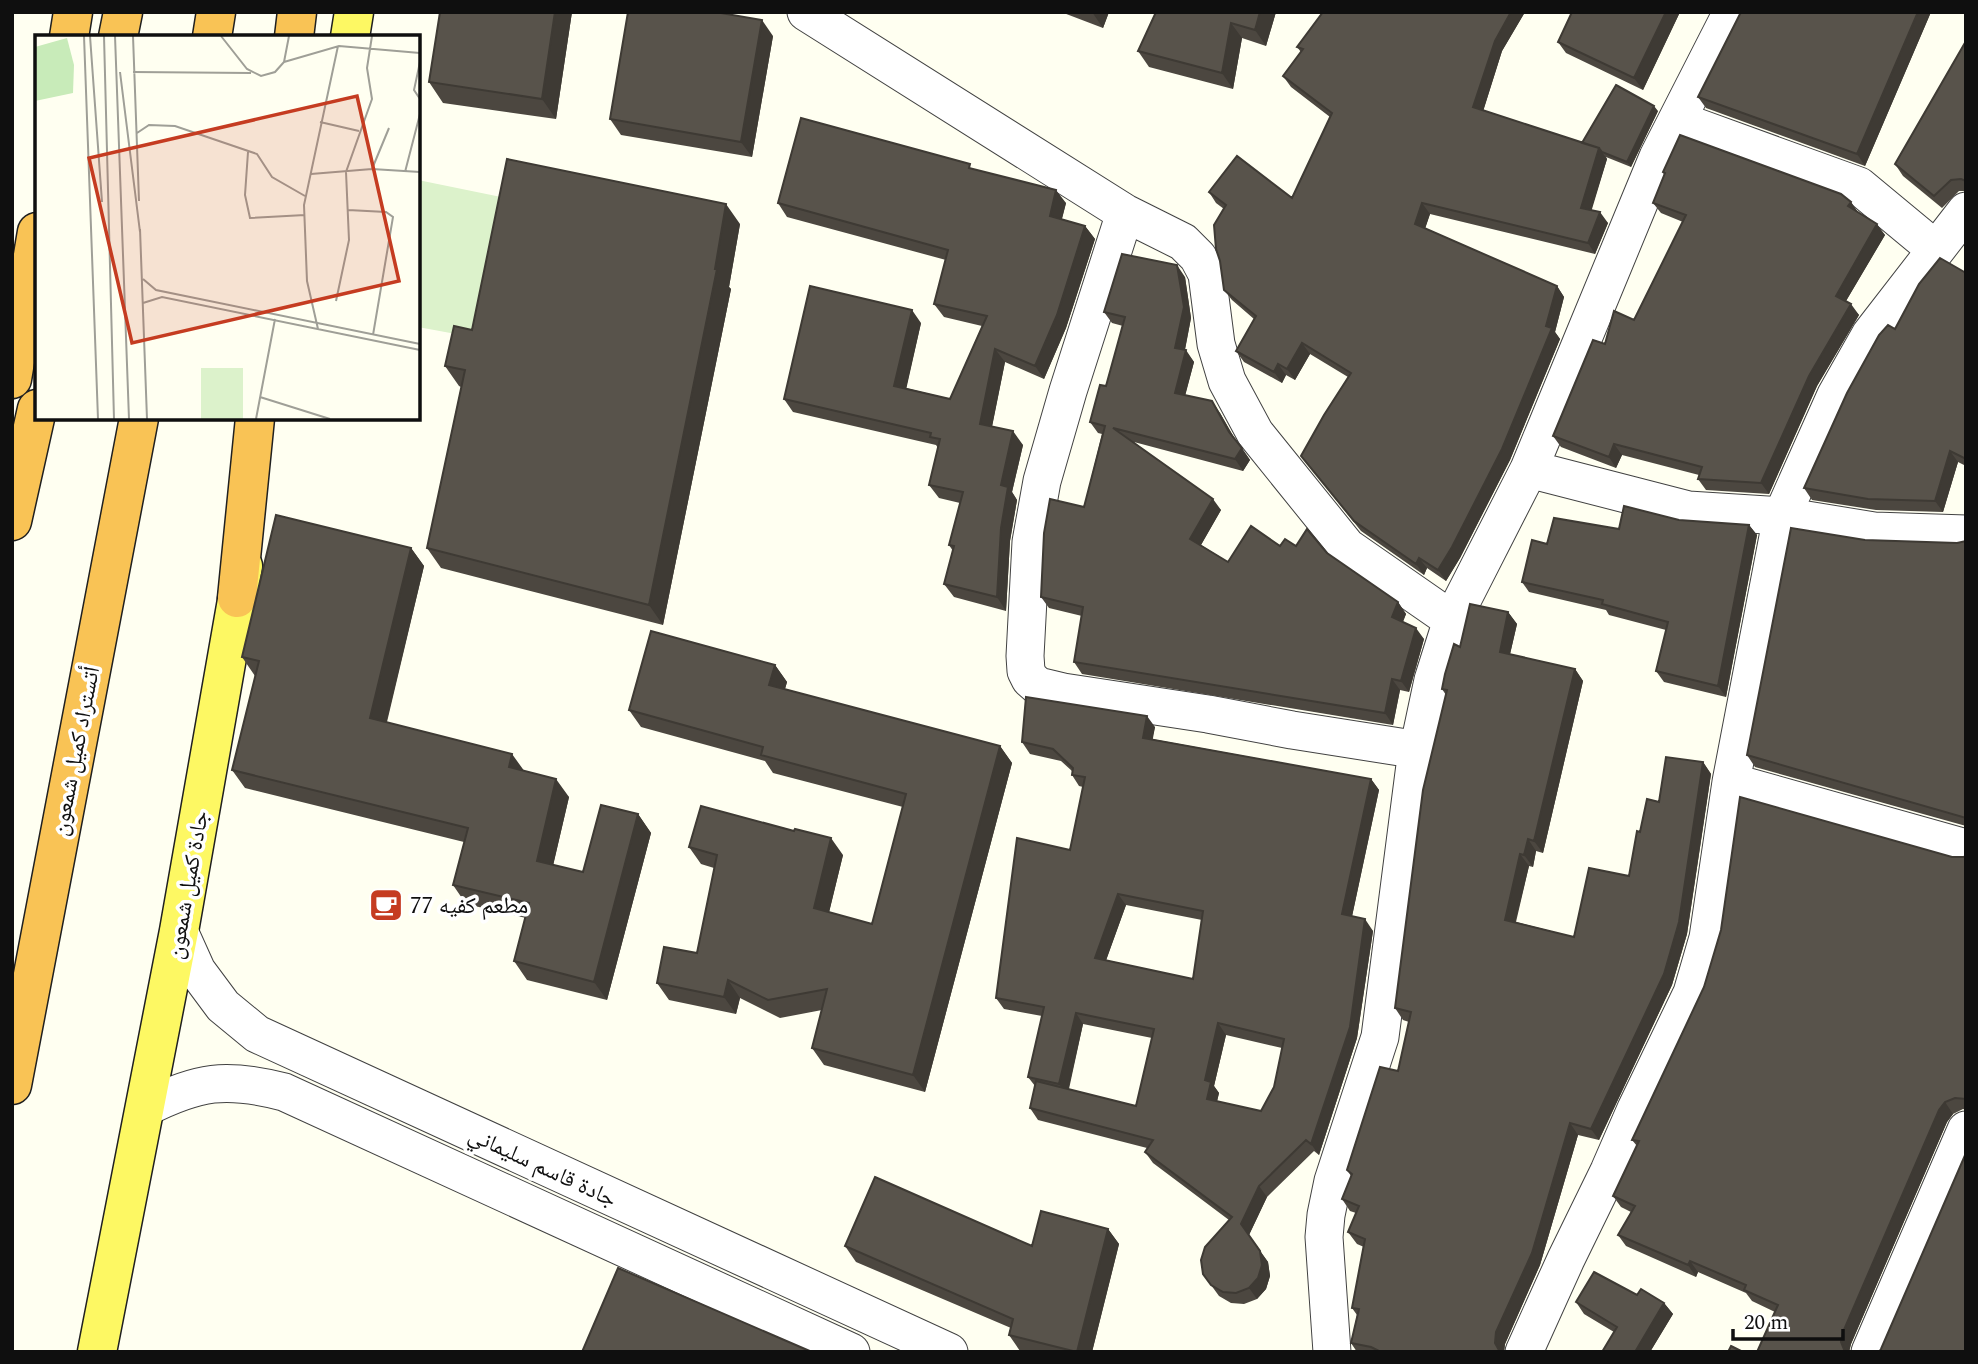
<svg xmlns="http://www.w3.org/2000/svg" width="1978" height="1364" font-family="Spectral,'Noto Naskh Arabic',serif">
  <rect width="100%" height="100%" fill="#fffff1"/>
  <path fill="#dcf2cb" d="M418 180 501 197 472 337 418 327Z"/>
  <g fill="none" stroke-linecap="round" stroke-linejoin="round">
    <g stroke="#424242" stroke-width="39">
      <path id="minor" d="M806 12 1125 213 1183 242 1198 257 1207 274 1216 344 1227 381 1255 433 1347 547 1452 620
        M1677 120 1859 186 1935 249
        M1125 213 1068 391 1042 481 1031 542 1025 656 1026 671 1030 679 1038 686 1063 692 1208 714 1292 730 1419 750
        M1529 469 1688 510 1782 516 1874 531 1966 534
        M1731 782 1966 848
        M179 931 197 971 223 1006 257 1034 949 1352
        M145 1108C198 1081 226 1077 284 1092L851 1352
        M1332 1352 1324 1237 1326 1215 1333 1181 1380 1037 1415 765 1433 680 1452 620 1529 469 1658 157 1732 12
        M1524 1352 1566 1259 1609 1171 1636 1109 1692 993 1708 938 1731 782 1782 516 1836 395 1870 335 1966 211
        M1870 1352 1966 1130"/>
    </g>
    <g stroke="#202020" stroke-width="41">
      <path id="major" d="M350 37 354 12
        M97 1352 179 931 243 566"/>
    </g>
    <g stroke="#202020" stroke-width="41">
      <path id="highway" d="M69 37 73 12
        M118 37 123 12
        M212 37 216 12
        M294 37 297 12
        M12 379 37 232
        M12 521 37 409
        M237 598 255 418
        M12 1085 139 418"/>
    </g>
    <use href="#minor" stroke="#fff" stroke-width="37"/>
    <use href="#major" stroke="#fdf863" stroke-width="38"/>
    <use href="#highway" stroke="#f9c355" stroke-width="38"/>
  </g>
  <path fill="#4c4740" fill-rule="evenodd" d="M572 12 556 119 443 103 429 82Z
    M1061 12H1109L1103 28Z
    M1156 12H1276L1266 46 1242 38 1233 89 1149 67 1138 51Z
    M1323 12H1525L1502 51 1483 111 1582 143 1658 111 1631 167 1606 157 1607 159 1591 210 1608 223 1595 254 1430 214 1425 228 1557 286 1564 297 1555 332 1560 339 1510 460 1460 558 1446 581 1427 568 1424 575 1361 531 1301 456 1348 377 1310 354 1295 380 1286 375 1282 383 1244 362 1236 351 1254 319 1232 300 1224 290V209L1216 203 1209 192 1292 198 1330 117 1291 87 1283 76 1301 52 1297 47Z
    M1572 12H1680L1643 90 1566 53 1558 42Z
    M1931 12 1865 166 1706 108 1698 97Z
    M773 36 752 157 621 135 610 119Z
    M1966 41V191H1959L1942 208 1903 176 1895 164Z
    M974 169 1066 203 1062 219 1085 226 1095 239 1066 328 1044 379 1005 362 992 426 1023 445 1012 492 1017 500 1010 541 1006 611 954 597 944 584 953 551 949 545 960 503 939 498 929 485 938 448 936 445 793 412 784 399 921 323 906 388 950 399 982 326 944 317 934 304 946 260 787 217 778 203Z
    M1663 172 1851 202 1858 212 1885 235 1846 301 1859 315 1817 386 1769 494 1706 490 1698 479 1699 475 1622 455 1616 468 1561 447 1553 436 1605 344 1634 320 1683 222 1661 213 1653 203 1664 175Z
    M740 224 729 287 731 289 663 625 441 568 427 548 461 387 459 386 445 366 472 330Z
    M1966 273V466L1958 462 1943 512 1876 510 1812 500 1804 488 1895 329Z
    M1185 277 1191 318 1185 350 1194 362 1185 395 1220 413 1235 439 1250 460 1243 471 1134 442 1221 510 1201 545 1228 562 1280 546H1296L1327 553 1398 602 1406 614 1403 622 1424 639 1409 692 1400 690 1393 725 1082 674 1074 662 1082 616 1049 608 1041 597 1084 507 1102 434 1098 433 1090 422 1106 386 1123 326 1112 323 1104 312Z
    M1679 520 1749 525 1757 535 1726 697 1664 682 1656 671 1666 630 1609 615 1606 610 1529 592 1522 582 1547 544 1619 529Z
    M1865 540 1957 543 1966 541V826L1755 767 1747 755Z
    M411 548 424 566 387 722 525 771 569 797 553 865 583 872 638 814 651 833 607 1000 527 980 514 961 526 918 466 904 453 885 464 842 245 788 232 770 255 676 242 657Z
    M1508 612 1517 624 1510 654 1575 669 1583 681 1543 853 1536 851 1533 867 1529 866 1516 922 1574 937 1629 876 1640 832 1659 802 1703 762 1711 774 1687 934 1672 985 1599 1140 1578 1135 1540 1265 1505 1344 1504 1352H1357L1351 1343 1357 1315 1352 1308 1364 1247 1357 1244 1348 1232 1356 1213 1350 1211 1342 1199 1351 1176 1347 1170 1398 1071 1409 1022 1403 1020 1395 1008 1446 695 1442 689 1460 647Z
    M775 665 787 682 785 689 1000 746 1012 763 925 1092 824 1065 812 1048 822 1010 780 1018 740 998 736 1014 669 1000 657 983 697 953 714 868 701 864 689 847 843 855 829 912 872 924 903 807 773 773 765 761 641 727 629 710Z
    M1155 727 1152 739 1371 779 1379 790 1352 916 1373 931 1357 1038 1319 1155 1314 1151 1267 1197 1249 1235 1268 1262 1270 1276 1266 1289 1257 1299 1244 1304 1231 1303 1219 1296 1203 1274 1229 1220 1153 1163 1145 1152 1147 1148 1038 1120 1030 1108 1035 1086 1028 1077 1042 1016 1004 1009 996 998 1070 850 1083 787 1079 786 1072 775V771L1061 761 1030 754 1022 742ZM1126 905 1202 920 1193 979 1106 960ZM1083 1024 1152 1038 1136 1106 1069 1089ZM1226 1035 1282 1048 1274 1087 1261 1111 1217 1101 1219 1093 1214 1086Z
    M1966 855V1110L1963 1109 1953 1114 1947 1122 1851 1344 1849 1352H1757L1775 1312 1752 1301 1746 1293 1698 1272 1696 1277 1626 1246 1618 1235 1631 1212 1621 1207 1613 1196 1637 1146 1632 1140 1952 857H1964Z
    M1108 1229 1119 1244 1092 1352H1024L1020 1351 1009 1335 1011 1328 856 1262 845 1246H1032Z
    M1637 1295 1664 1303 1673 1314 1650 1352H1602L1614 1332 1584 1314 1576 1302Z"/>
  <path fill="#3e3a34" d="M555 12H572L556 119 542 99Z
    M1092 12H1109L1103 28Z
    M1260 12H1276L1266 46 1255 30Z
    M1511 12H1525L1502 51 1481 118 1473 107 1495 41Z
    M1666 12H1680L1643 90 1634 78Z
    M1918 12H1931L1865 166 1857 154Z
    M762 20 773 36 752 157 741 142Z
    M1231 23 1242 38 1233 89 1222 73Z
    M1654 106 1658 111 1631 167 1627 162Z
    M1599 148 1607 159 1589 219 1581 208Z
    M1056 190 1066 203 1059 229 1050 216Z
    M1851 202 1858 213 1848 206Z
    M1422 203 1430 214 1423 235 1415 224Z
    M726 204 740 224 729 287 731 289 663 625 649 605 715 269Z
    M1600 212 1608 223 1595 254 1588 243Z
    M1877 224 1885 235 1843 306 1836 296Z
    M1085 226 1095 239 1066 328 1044 379 1035 366Z
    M1177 265 1185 277 1191 318 1183 359 1175 348Z
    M1557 286 1564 297 1555 332 1560 339 1510 460 1460 558 1446 581 1438 570 1546 326Z
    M1851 304 1859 315 1817 386 1769 494 1761 483 1809 376Z
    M912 310 921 323 904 399 894 386Z
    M1302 343 1310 354 1295 380 1287 369Z
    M995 349 1005 362 990 437 980 424Z
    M1186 350 1194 362 1183 404 1175 393Z
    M1278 364 1286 375 1282 383 1274 372Z
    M1212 401 1220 413 1237 443 1229 432Z
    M1013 431 1023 445 1012 492 1017 500 1010 541 1006 611 997 597 1001 485Z
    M1614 444 1622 455 1616 468 1609 457Z
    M1242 448 1250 460 1243 471 1235 459Z
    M1950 451 1958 462 1943 512 1935 501Z
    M1213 499 1221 510 1198 550 1190 539Z
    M1749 525 1757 535 1726 697 1718 686Z
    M411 548 424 566 383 736 370 718Z
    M1419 558 1427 568 1424 575 1416 564Z
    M1398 602 1406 614 1400 628 1392 617Z
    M1508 612 1517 624 1508 663 1500 652Z
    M1416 628 1424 639 1409 692 1401 681Z
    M775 665 787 682 781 702 769 685Z
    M1575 669 1583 681 1543 853 1534 841Z
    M1392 679 1400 690 1393 725 1385 713Z
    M1147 716 1155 727 1151 749 1143 738Z
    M1000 746 1012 763 925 1092 913 1075Z
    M512 754 525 772 509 767Z
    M1703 762 1711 774 1687 934 1672 985 1599 1140 1591 1129Z
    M556 779 569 797 550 879 537 861Z
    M1371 779 1379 790 1350 926 1342 914Z
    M638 814 651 833 607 1000 594 982Z
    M831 838 843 855 826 925 814 908Z
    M1528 839 1536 851 1533 867 1524 855Z
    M1520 854 1529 866 1513 931 1505 920Z
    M1118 894 1126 905 1103 969 1095 958Z
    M1365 919 1373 931 1357 1038 1319 1155 1311 1144Z
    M728 980 740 998 736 1014 724 997Z
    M1076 1013 1083 1024 1067 1095 1059 1084Z
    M1218 1023 1226 1035 1214 1086 1219 1093 1215 1110 1207 1099 1205 1080Z
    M1945 1102 1953 1114 1947 1122 1851 1344 1849 1352H1845L1841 1342 1843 1332 1939 1110Z
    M1570 1123 1578 1135 1540 1265 1505 1344 1504 1352H1500L1495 1343 1496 1332Z
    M1259 1186 1267 1197 1249 1235 1241 1224Z
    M1108 1229 1119 1244 1092 1352H1077Z
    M1260 1251 1268 1262 1270 1276 1266 1289 1257 1299 1249 1288Z
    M1690 1261 1698 1272 1696 1277 1688 1265Z
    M1664 1303 1673 1314 1650 1352H1635Z"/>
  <path fill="#58534b" stroke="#3e3a34" stroke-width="2" fill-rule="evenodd" d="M440 12H555L542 99 429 82Z
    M628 12H715L762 20 741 142 610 119Z
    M1156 12H1260L1255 30 1231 23 1222 73 1138 51Z
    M1323 12H1511L1495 41 1473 107 1599 148 1581 208 1600 212 1588 243 1422 203 1415 224 1557 286 1546 326 1552 328 1502 449 1452 547 1438 570 1419 558 1416 564 1354 521 1301 456 1324 415 1351 373 1302 343 1287 369 1278 364 1274 372 1236 351 1256 316 1224 290 1220 261 1216 249 1214 225 1226 205 1209 192 1237 156 1292 198 1332 113 1283 76 1303 49 1297 47Z
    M1572 12H1666L1634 78 1558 42Z
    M1741 12H1918L1857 154 1698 97Z
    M1966 41V181L1961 179 1951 180 1934 196 1895 164Z
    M1616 85 1654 106 1627 162 1602 152 1599 148 1582 143Z
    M801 118 970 164 969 168 1056 190 1050 216 1085 226 1057 315 1035 366 995 349 980 424 1013 431 1001 485 1008 487 1001 528 997 597 944 584 954 546 949 545 963 492 929 485 940 439 930 437 931 433 784 399 810 286 912 310 894 386 950 399 987 316 934 304 948 250 778 203Z
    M1680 135 1841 194 1851 202 1848 206 1877 224 1836 296 1851 304 1809 376 1761 483 1698 479 1702 467 1614 444 1609 457 1553 436 1593 340 1605 344 1614 311 1634 320 1686 215 1653 203 1665 173 1663 172Z
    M507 159 726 204 715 269H717L649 605 427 548 465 370 445 366 454 326 472 330Z
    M1122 254 1177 265 1184 307 1175 348 1186 350 1175 393 1212 401 1229 432 1242 448 1235 459 1113 428 1213 499 1190 539 1228 562 1251 526 1280 546 1285 539 1296 546 1307 529 1327 553 1398 602 1392 617 1416 628 1401 681 1392 679 1385 713 1074 662 1083 607 1041 597 1044 533 1050 499 1084 507 1105 426 1090 422 1100 385 1106 386 1125 317 1104 312Z
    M1940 258 1966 273V459L1950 451 1935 501 1868 499 1804 488 1847 393 1879 335 1888 325 1895 329 1919 284Z
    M1624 506 1679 520 1749 525 1718 686 1656 671 1668 622 1602 604 1603 600 1522 582 1532 540 1547 544 1554 518 1619 529Z
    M276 515 411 548 370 718 512 754 509 767 556 779 537 861 583 872 601 805 638 814 594 982 514 961 529 903 453 885 468 828 232 770 259 661 242 657Z
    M1791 528 1865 540 1957 543 1966 541V818L1747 755Z
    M1470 604 1508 612 1500 652 1575 669 1534 841 1528 839 1524 855 1520 854 1505 920 1574 937 1589 868 1629 876 1637 831 1640 832 1647 799 1659 802 1666 757 1703 762 1679 922 1664 974 1591 1129 1570 1123 1532 1253 1496 1332 1495 1343 1500 1352H1381L1371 1347 1351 1343 1359 1309 1352 1308 1365 1239 1348 1232 1359 1206 1342 1199 1352 1174 1347 1170 1380 1067 1398 1071 1411 1012 1395 1008 1423 790 1447 690 1442 689 1445 674 1454 644 1460 647Z
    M651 631 775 665 769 685 1000 746 913 1075 812 1048 827 989 768 1000 728 980 724 997 657 983 664 947 697 953 717 855 689 847 701 806 794 831 795 829 831 838 814 908 872 924 906 794 761 755 763 747 629 710Z
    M1026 697 1147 716 1143 738 1371 779 1342 914 1365 919 1350 1027 1311 1144 1306 1140 1259 1186 1241 1224 1260 1251 1262 1265 1258 1278 1249 1288 1236 1293 1223 1292 1211 1285 1203 1274 1201 1260 1205 1247 1232 1217 1145 1152 1153 1140 1030 1108 1036 1081 1136 1106 1154 1029 1076 1013 1059 1084 1028 1077 1044 1007 996 998 1017 838 1070 850 1085 777 1072 775 1073 768 1053 749 1022 742ZM1118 894 1203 911 1193 979 1095 958ZM1218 1023 1284 1039 1274 1087 1261 1111 1207 1099 1211 1082 1205 1080Z
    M1740 797 1952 857H1964L1966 855V1099L1955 1098 1945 1102 1939 1110 1843 1332 1841 1342 1845 1352H1757L1778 1305 1744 1290 1746 1285 1690 1261 1688 1265 1618 1235 1635 1206 1613 1196 1639 1141 1632 1140 1704 987 1721 930Z
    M1966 1153V1352H1879L1881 1349Z
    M875 1177 1032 1246 1041 1211 1108 1229 1077 1352 1009 1335 1013 1319 845 1246Z
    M618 1268 812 1352H582Z
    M1594 1272 1637 1295 1641 1289 1664 1303 1635 1352H1602L1617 1327 1576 1302Z
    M1731 1346 1743 1352H1728Z"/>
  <defs>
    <g id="cafe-square" transform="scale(1.75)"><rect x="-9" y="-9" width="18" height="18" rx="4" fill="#c53c21" stroke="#fff"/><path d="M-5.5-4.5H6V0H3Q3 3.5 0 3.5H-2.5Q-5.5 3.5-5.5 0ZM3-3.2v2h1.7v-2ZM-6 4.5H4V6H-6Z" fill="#fff"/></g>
  </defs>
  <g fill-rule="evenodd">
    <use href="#cafe-square" x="386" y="905"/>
  </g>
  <g text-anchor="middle" stroke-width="7" stroke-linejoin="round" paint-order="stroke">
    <g font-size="23" fill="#0f0f0f" stroke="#fff">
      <text transform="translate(75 751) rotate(-79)" y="8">أتستراد كميل شمعون</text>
      <text transform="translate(187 885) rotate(-80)" y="8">جادة كميل شمعون</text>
      <text transform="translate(543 1166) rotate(25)" y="8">جادة قاسم سليماني</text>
    </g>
    <g font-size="23" fill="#0f0f0f" stroke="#fff" text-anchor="start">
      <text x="410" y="913">مطعم كفيه 77</text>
    </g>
  </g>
  <g transform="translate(35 35)">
    <rect width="385" height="385" fill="#fffff1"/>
    <path d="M32 3 39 30 38 58 0 66V12Z" fill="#c8ebb9"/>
    <path d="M166 333H208V384H166Z" fill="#dcf2cb"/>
    <path fill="none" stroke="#9f9f97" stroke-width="2" d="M49 1 63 384M55 1 67 167M69 1 79 384M80 1 94 384M98 1 104 166M186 1 212 34 226 41 240 37 249 27 254 1M249 27 304 11 385 18M385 27 379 55 385 64M85 37 105 197M98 37 216 38M285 87 324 96M102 98 114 90 140 91 222 119 237 142 270 161M213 117 210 160 215 183 270 180M337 134 354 93M370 137 385 79M276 139 337 134 385 137M313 175 351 177 358 182 338 300M105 194 112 384M108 244 121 255 385 309M301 266 314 205 311 137 337 64 332 33 337 1M108 268 127 262 385 315M283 294 272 246 269 170 303 11M225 362 295 384M221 384 240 284"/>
    <path fill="#c53c21" fill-opacity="0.15" stroke="#c53c21" stroke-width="3.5" d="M322 61 364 246 97 308 54 123Z"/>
    <rect width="385" height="385" fill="none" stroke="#0f0f0f" stroke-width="3.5"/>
  </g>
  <rect width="1978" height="1364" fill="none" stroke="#0f0f0f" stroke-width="28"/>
  <path d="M1733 1329v10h110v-10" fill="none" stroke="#0f0f0f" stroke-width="3.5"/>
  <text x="1744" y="1329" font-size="21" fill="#0f0f0f" stroke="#ffffff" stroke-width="5" paint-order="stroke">20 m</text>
</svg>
